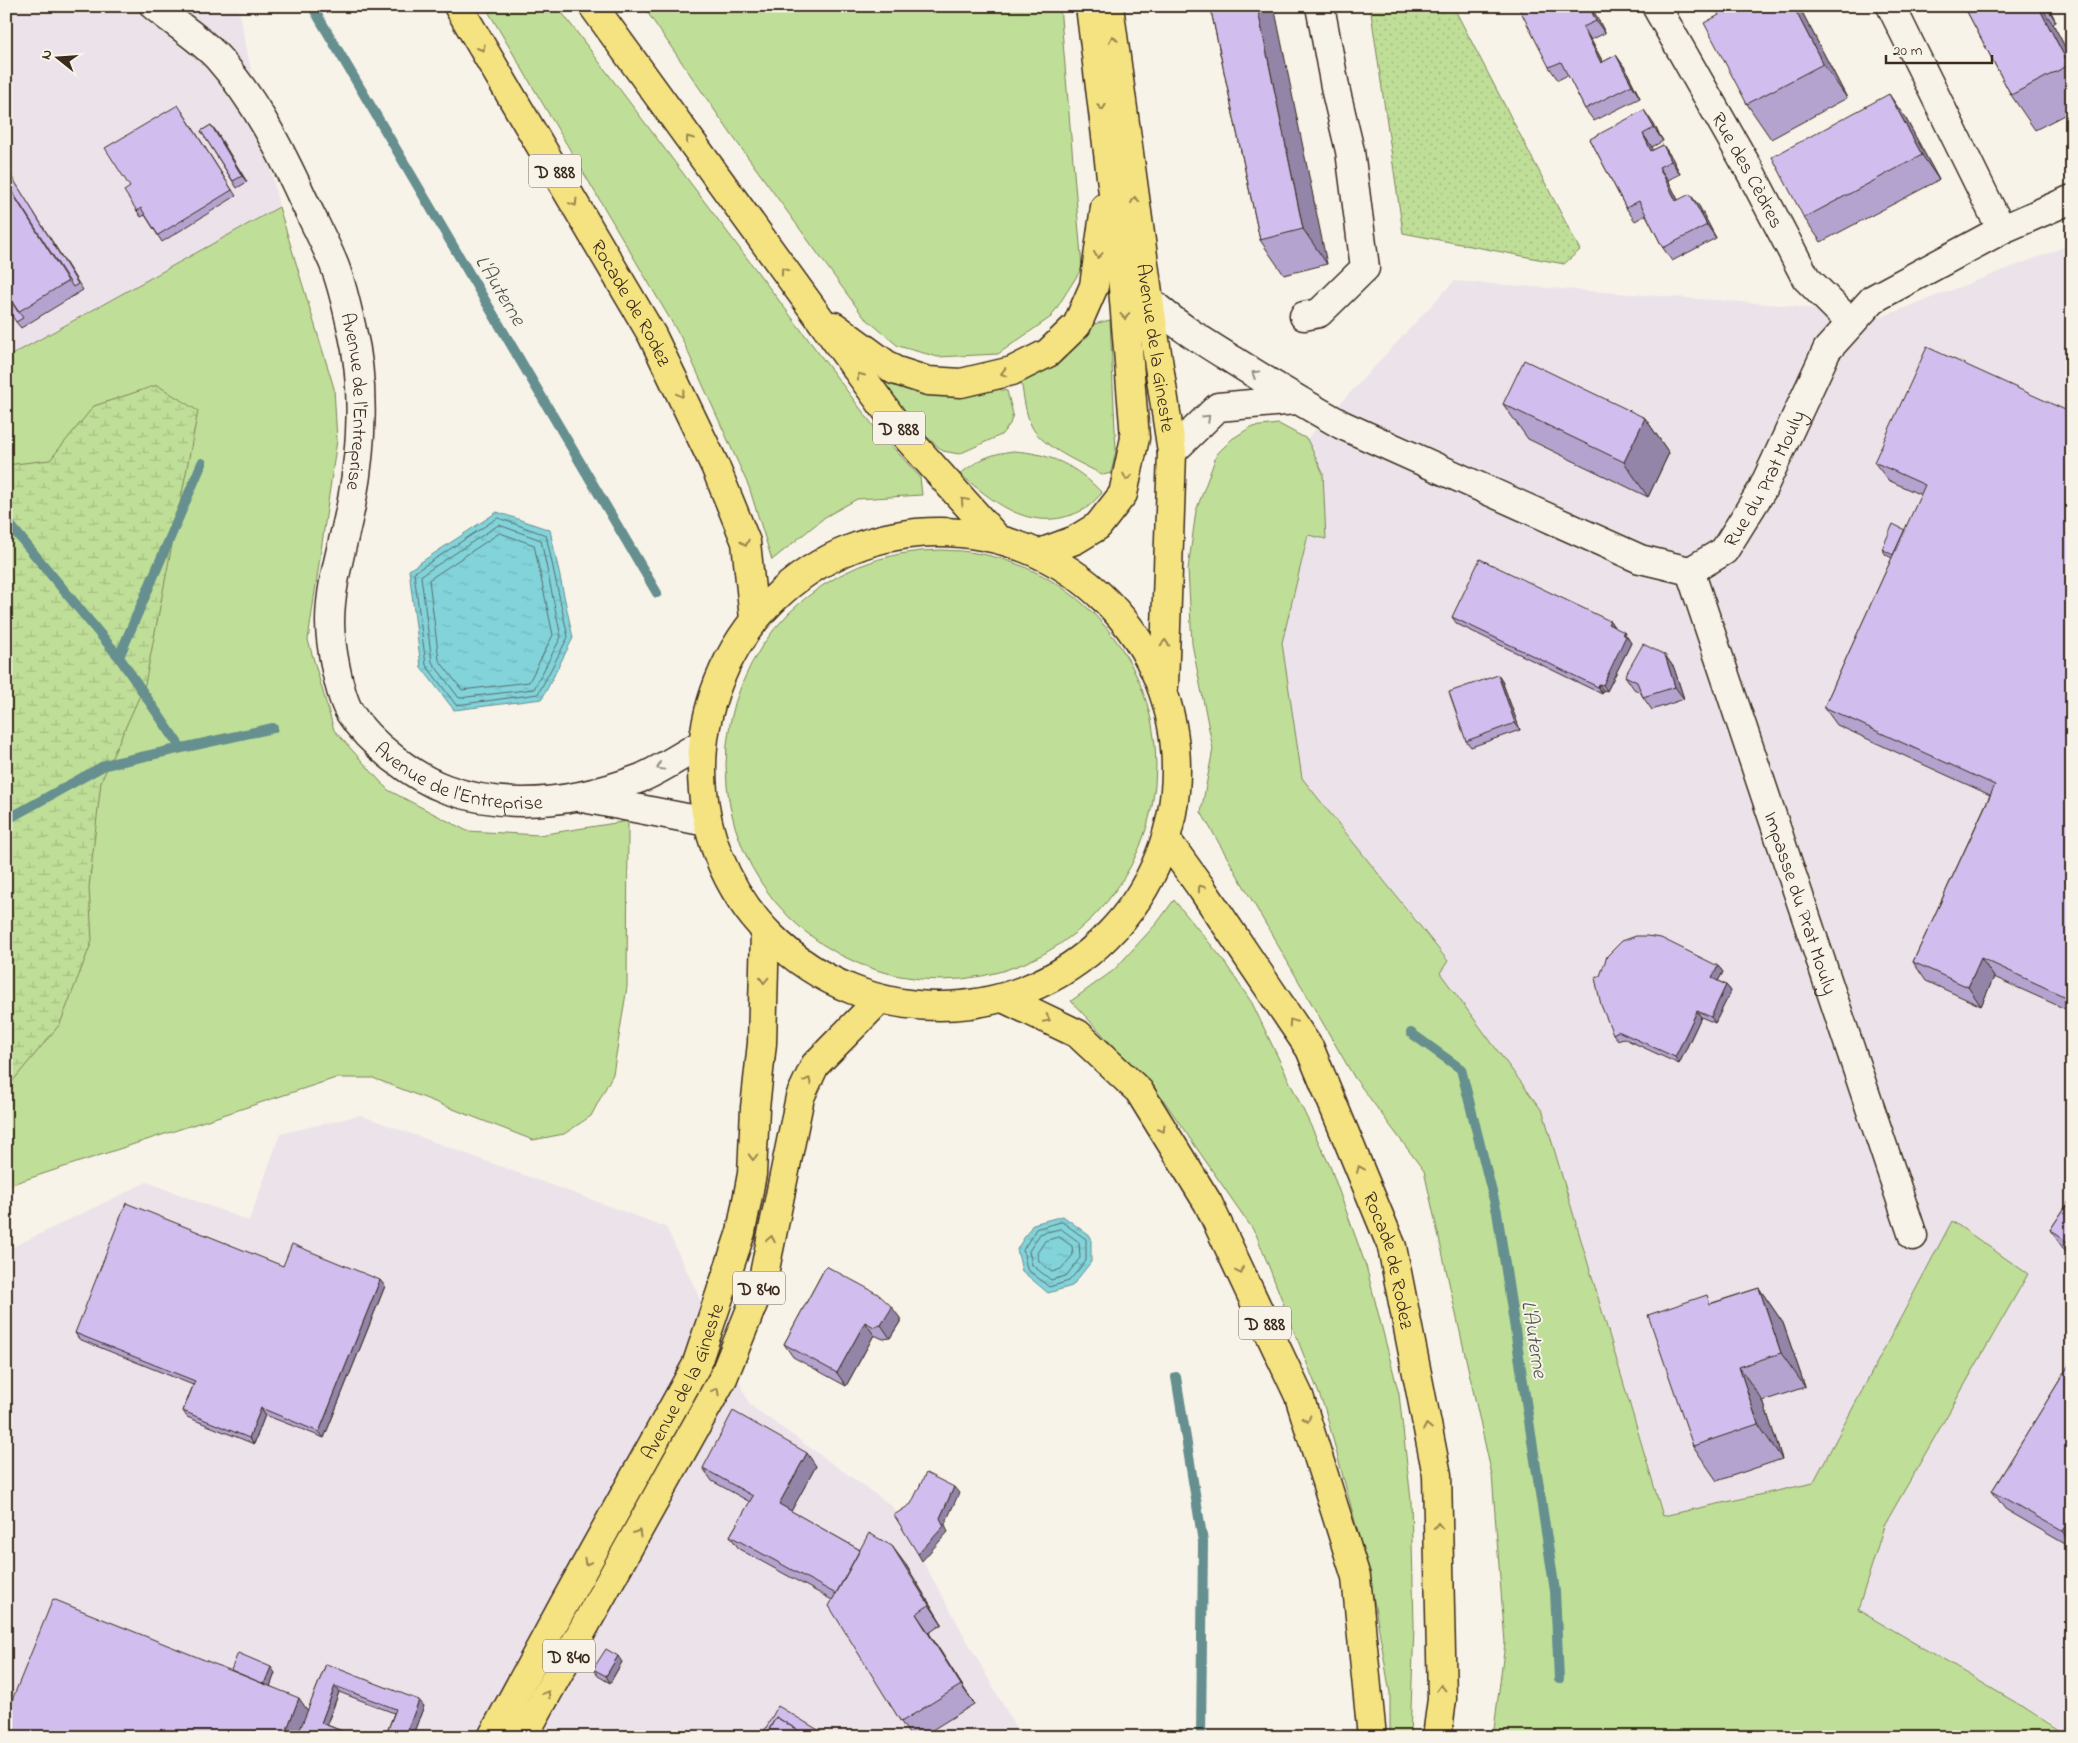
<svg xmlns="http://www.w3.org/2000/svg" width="2078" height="1743" font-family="'Indie Flower',sans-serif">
  <defs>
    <pattern id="wetland-marsh" width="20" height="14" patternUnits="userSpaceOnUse" patternTransform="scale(1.25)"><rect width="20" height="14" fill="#bfde97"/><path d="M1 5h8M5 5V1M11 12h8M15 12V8" fill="none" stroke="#a5bf82"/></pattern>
    <pattern id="park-dots" width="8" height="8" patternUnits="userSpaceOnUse" patternTransform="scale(1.25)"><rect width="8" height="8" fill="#bfde97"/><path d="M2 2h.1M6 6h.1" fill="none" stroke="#a5bf82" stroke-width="1.8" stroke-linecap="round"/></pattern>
    <pattern id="water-ripples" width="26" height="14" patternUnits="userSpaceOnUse" patternTransform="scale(1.25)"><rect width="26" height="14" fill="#82d3da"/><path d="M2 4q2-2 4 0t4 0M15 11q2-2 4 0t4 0" fill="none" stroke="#71b5bb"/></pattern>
  </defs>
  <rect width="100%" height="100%" fill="#f7f3e8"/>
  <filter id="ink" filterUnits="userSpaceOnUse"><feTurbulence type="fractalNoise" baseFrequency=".02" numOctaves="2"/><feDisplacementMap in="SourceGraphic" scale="10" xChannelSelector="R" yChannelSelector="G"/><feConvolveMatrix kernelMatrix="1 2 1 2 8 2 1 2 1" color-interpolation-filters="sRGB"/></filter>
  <g filter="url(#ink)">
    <path fill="#ece3ea" d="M6 6H238L279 207 6 358Z
      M2072 244V1737H2068L2047 1721 1858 1610 1884 1526 1952 1222 1813 1483 1664 1516 1543 1112 1440 973 1448 960 1302 778 1282 643 1308 535 1325 539 1323 473 1307 439 1454 281 1783 305 1881 317Z
      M360 1115 666 1227 750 1405 892 1506 1021 1737H6V1250L147 1182 249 1221 280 1134Z"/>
    <path fill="#bfde97" stroke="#7d845a" d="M485 6H557L875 428 920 477 922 495 857 499 825 517 772 560 749 487 683 341Z
      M643 6H1060L1082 268 1051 317 998 354 938 357 898 346 863 316 731 134Z
      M279 207 334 388 337 440 308 640 334 730 388 790 467 831 539 835 628 821 627 987 613 1074 591 1116 564 1134 533 1140 373 1078H336L6 1186V358Z
      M1110 320 1116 451 1111 473 1103 475C1083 464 1042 447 1032 427 1025 413 1024 397 1021 381L1073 346 1094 324Z
      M879 378 896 385 962 395 998 389 1007 391 1013 414 1010 424 1001 435 959 454 943 451 921 432 878 383Z
      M1279 424 1307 439 1323 473 1326 539 1308 535 1282 643 1302 778 1448 961 1440 973 1543 1112 1663 1516 1813 1483 1952 1221 2028 1274 1884 1526 1858 1610 2015 1702 2064 1734 2062 1737H1493L1505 1643 1492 1475 1424 1171 1354 1077 1201 812 1213 749 1192 644 1188 569 1196 511 1217 454 1232 439 1251 427Z
      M1013 451C1050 453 1077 466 1102 493 1097 498 1091 505 1085 509 1034 536 997 505 960 474 979 459 990 454 1013 451Z
      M726 765a215 215 0 1 1 430 0a215 215 0 1 1-430 0Z
      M1174 900 1221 957 1252 1003 1330 1166 1366 1266 1399 1394 1411 1500 1414 1626 1410 1737H1390V1693L1370 1578 1325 1409 1256 1234 1162 1098 1071 1001 1114 970 1157 923Z"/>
    <path fill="url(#wetland-marsh)" stroke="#7d845a" d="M157 385 198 411 145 684 101 782 89 887 92 941 60 1024 6 1089V465L50 460 94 406Z"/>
    <path fill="url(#park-dots)" stroke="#7d845a" d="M1370 6H1453L1580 250 1564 264 1403 233Z"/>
    <path fill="url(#water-ripples)" stroke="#668f8f" d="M497 512 550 530 573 638 542 699 454 710 421 667 409 570Z
      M1063 1216 1091 1237V1262L1072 1286 1048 1293 1022 1271 1017 1249 1033 1224Z"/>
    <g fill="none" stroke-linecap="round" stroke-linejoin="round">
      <path stroke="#576e69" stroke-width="1" d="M498 518 546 535 568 637 538 694 456 705 426 665 414 573Z
        M499 525 541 540 561 637 534 689 459 698 432 662 421 576Z
        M500 533 534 545 553 635 529 682 462 690 439 660 429 580Z
        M1062 1222 1086 1239V1261L1069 1281 1049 1287 1027 1269 1023 1250 1036 1229Z
        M1061 1229 1079 1242 1080 1258 1066 1276 1051 1280 1032 1265 1029 1251 1040 1234Z
        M1059 1237 1072 1246 1073 1255 1061 1269 1052 1272 1039 1261 1037 1253 1045 1241Z"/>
      <path stroke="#668f8f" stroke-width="10" d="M312 6 657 593
        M6 520 119 657 181 748
        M119 657 202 463
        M6 820 105 765 273 728
        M1411 1033 1461 1069 1497 1212 1555 1591 1559 1679
        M1176 1377 1203 1542 1201 1737"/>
      <g stroke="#3b2a1e" stroke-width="31">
        <g id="minor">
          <path id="s1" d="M154 6C173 22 202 40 218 58 255 100 280 149 303 199 313 220 324 241 333 262 342 283 347 308 352 330 365 384 362 446 352 500 345 540 330 581 330 622 330 644 339 695 350 713 369 743 413 777 446 789 511 812 578 802 641 778 662 769 682 755 702 744"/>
          <path id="s2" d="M1656 6 1751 173 1806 278 1851 323"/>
          <path d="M1891 6 1993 213 2003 229"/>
          <path id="s3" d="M1149 300C1174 324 1204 342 1233 360 1269 383 1305 404 1342 425L1640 559 1690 571 1724 551 1762 490 1827 350 1873 299 2003 229 2072 199"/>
          <path d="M1304 316 1319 313 1365 268 1350 151 1336 92 1320 6"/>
          <path d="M1172 452 1218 407 1296 400"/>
          <path id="s4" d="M1690 571 1913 1236"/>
          <path d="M583 798 707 822"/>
        </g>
      </g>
      <g stroke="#3b2a1e" stroke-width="31">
        <g id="major">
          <path id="s5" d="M458 6 652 335 715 466 746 542 754 619"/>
          <path d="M593 6 902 432 996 537"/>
          <path id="s6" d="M1109 6 1149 300 1172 452 1164 686"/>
          <path d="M834 326 894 370 928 381 961 383 1012 371 1048 353 1077 325 1094 286 1105 207"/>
          <circle cx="939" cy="769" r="237"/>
          <path d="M1040 553 1075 540 1098 526 1123 494 1135 438 1120 250 1090 6"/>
          <path id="s7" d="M1166 839 1202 889 1310 1049 1392 1247 1437 1475 1442 1699 1437 1737"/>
          <path d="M1003 998 1078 1034 1139 1091 1208 1203 1299 1396 1356 1577 1372 1737"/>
          <path id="s8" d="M492 1737 564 1604 696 1366 741 1232 752 1174 755 1108 762 1043 765 931"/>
          <path d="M523 1737 723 1378 763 1279 800 1097 815 1065 880 999"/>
        </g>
      </g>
      <use href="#minor" stroke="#f7f3e8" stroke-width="28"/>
      <use href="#major" stroke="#f5e382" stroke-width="28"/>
    </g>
    <path fill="#b4a3ce" stroke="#3b2a1e" d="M1210 6 1327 264 1284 275 1260 240Z
      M1578 6 1579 9 1590 6 1597 17 1605 33 1591 40 1603 62 1616 55 1625 68 1640 98 1594 121 1585 109 1568 75 1558 80 1549 67Z
      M1714 6H1814L1802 12 1847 98 1771 139 1747 104 1719 15Z
      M1964 6H2048L2056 22 2053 24 2072 60V111L2035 130 2011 95Z
      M182 111 236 196 162 242 145 215 141 217 137 211 130 187Z
      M1906 119 1939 180 1821 242 1804 218Z
      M1653 123 1663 141 1652 147 1653 150 1663 145 1672 158 1680 174 1668 180 1678 200 1699 206 1716 238 1672 261 1663 248 1646 215 1635 221 1626 208 1590 139Z
      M211 125 247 182 237 188 201 131Z
      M16 184 83 290 21 328 16 322Z
      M1503 404 1645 418 1669 453 1648 497 1528 439Z
      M2072 413V1012L1994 977 1981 1006 1926 981 1913 962 1990 795 1837 725 1824 707 1892 558 1886 555 1882 549 1905 530 1921 495 1888 480 1874 462Z
      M1452 617 1610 621 1614 627 1628 638V639L1631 643 1607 691 1603 690 1602 694 1457 624Z
      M1665 655 1674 668 1684 699 1652 710 1643 697 1641 693 1634 689 1625 676Z
      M1502 681 1520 730 1471 747 1466 741Z
      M1718 966 1723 972 1718 981 1726 985 1731 991 1715 1023 1701 1017 1679 1064 1623 1038 1618 1040 1613 1034Z
      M2072 1197V1254L2063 1248 2050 1230Z
      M283 1266 385 1286 324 1438 265 1415 254 1444 187 1417 183 1411 193 1385 79 1339 75 1333Z
      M826 1266 900 1318V1322L890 1338 883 1339 874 1335 846 1386 793 1357 784 1344Z
      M1759 1288 1783 1323 1805 1387 1763 1401 1782 1459 1717 1481 1693 1446 1712 1303Z
      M2072 1360V1548L2005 1509 1992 1491Z
      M816 1466 791 1511 860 1550 906 1565 942 1624 929 1633 974 1704 921 1737H911L901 1722 832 1600 739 1549 730 1536 750 1502 712 1481 703 1468Z
      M622 1662 610 1683 598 1676 593 1669Z
      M326 1664 424 1706 412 1737H385L394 1713 339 1692 327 1725 342 1731 346 1737H6L275 1673 270 1686 308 1710Z"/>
    <path fill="#9285a7" stroke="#3b2a1e" d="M1257 6H1274L1327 264 1303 229Z
      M1590 6 1597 17 1605 33 1596 21Z
      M1793 6H1797L1802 12 1847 98 1823 64Z
      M2038 6H2040L2053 24 2072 60V69L2069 65Z
      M2046 6H2048L2056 22Z
      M1583 27 1591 40 1610 76 1601 63Z
      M1616 55 1625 68 1640 98 1632 85Z
      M1889 94 1906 119 1939 180 1922 155Z
      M1644 110 1653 123 1663 141 1654 128Z
      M211 125 216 131 247 182 242 176Z
      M1643 134 1652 147 1660 163 1651 151Z
      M1663 145 1672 158 1680 174 1671 161Z
      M1659 167 1668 180 1685 214 1676 201Z
      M1690 194 1699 206 1716 238 1707 225Z
      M1645 418 1669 453 1648 497 1624 462Z
      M1610 621 1614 627 1608 624Z
      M1624 632 1631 643 1607 691 1603 685Z
      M1665 655 1674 668 1684 699 1675 687Z
      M1498 675 1502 681 1520 730 1515 723Z
      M1599 684 1603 690 1602 694 1598 687Z
      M1981 958 1994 977 1981 1006 1968 987Z
      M1718 966 1723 972 1716 985 1712 978Z
      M1726 985 1731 991 1715 1023 1711 1017Z
      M1697 1011 1701 1017 1679 1064 1675 1057Z
      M380 1280 385 1286 324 1438 319 1432Z
      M1759 1288 1783 1323 1805 1387 1781 1353Z
      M891 1306 900 1318V1322L890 1338 881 1325Z
      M865 1322 874 1335 846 1386 837 1373Z
      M1739 1367 1763 1401 1782 1459 1758 1424Z
      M261 1408 265 1415 254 1444 249 1438Z
      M807 1453 816 1466 788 1517 779 1504Z
      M954 1487 959 1493 945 1524 948 1532 922 1561 918 1554 940 1518Z
      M2072 1516V1545L2062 1531Z
      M892 1546 906 1565 942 1624 929 1605Z
      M916 1614 929 1633 974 1704 961 1685Z
      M618 1656 622 1662 610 1683 606 1676Z
      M271 1667 275 1673 266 1698 261 1692Z
      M335 1686 339 1692 325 1729 321 1723Z
      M299 1698 312 1717 304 1737H284Z
      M419 1700 424 1706 412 1737H405Z
      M342 1731 346 1737H341V1736Z"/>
    <path fill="#d1beef" stroke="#3b2a1e" d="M1210 6H1257L1303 229 1260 240Z
      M1518 6H1575L1577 10 1585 6H1589L1596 21 1583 27 1601 63 1616 55 1632 85 1585 109 1561 62 1549 67Z
      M1714 6H1793L1823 64 1747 104 1704 23 1719 15Z
      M1964 6H2038L2069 65 2011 95Z
      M1889 94 1922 155 1804 218 1772 157Z
      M178 105 232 190 158 235 141 208 137 211 124 191 130 187 105 148Z
      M1644 110 1654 128 1643 134 1651 151 1663 145 1671 161 1659 167 1676 201 1690 194 1707 225 1663 248 1639 201 1626 208 1590 139Z
      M211 125 242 176 233 181 201 131Z
      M12 177 78 284 73 287 6 182V181Z
      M6 183 68 281 18 312 6 293Z
      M6 293 23 318 16 322 6 306Z
      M1927 347 2072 413V994L2070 999 1981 958 1968 987 1913 962 1995 785 1824 707 1925 485 1874 462Z
      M1524 360 1645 418 1624 462 1503 404Z
      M1893 524 1905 530 1893 555 1882 549Z
      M1480 559 1610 621 1608 624 1624 632 1622 634 1626 636 1603 685 1599 684 1598 687 1452 617Z
      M1643 644 1665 655 1675 687 1643 697 1637 682 1625 676Z
      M1498 675 1515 723 1466 741 1449 692Z
      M1636 936H1647L1661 938 1718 966 1712 978 1726 985 1711 1017 1697 1011 1675 1057 1618 1031 1613 1034 1601 1005 1595 978 1600 976 1607 956 1622 941Z
      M2072 1197V1245L2050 1230Z
      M126 1203 283 1266 292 1244 380 1280 319 1432 261 1408 249 1438 183 1411 195 1381 75 1333Z
      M826 1266 878 1294 891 1306V1309L881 1325 874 1327 865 1322 837 1373 784 1344Z
      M1759 1288 1781 1353 1739 1367 1758 1424 1693 1446 1648 1315 1707 1295 1710 1304Z
      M2072 1360V1516L2062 1531 1992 1491Z
      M733 1411 807 1453 779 1504 860 1550 836 1594 730 1536 753 1496 703 1468Z
      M926 1473 954 1487 940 1518 944 1526 918 1554 894 1515 911 1504Z
      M869 1533 892 1546 929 1605 916 1614 961 1685 901 1722 829 1606Z
      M53 1599 299 1698 284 1737H6V1715Z
      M606 1649 618 1656 606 1676 593 1669Z
      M238 1653 271 1667 264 1684 231 1670Z
      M326 1664 419 1700 405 1737H385L396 1709 335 1686 321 1723 342 1731 341 1736 343 1737H297Z
      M778 1706 830 1737H809L776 1717 765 1737H761Z
      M776 1717 809 1737H765Z"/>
    <defs><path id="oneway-chevron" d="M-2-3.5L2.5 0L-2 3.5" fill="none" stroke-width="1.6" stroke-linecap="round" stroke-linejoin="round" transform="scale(1.25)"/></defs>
    <g stroke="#988650">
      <use href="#oneway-chevron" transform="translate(1113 39) rotate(-98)"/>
      <use href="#oneway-chevron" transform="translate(482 48) rotate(60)"/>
      <use href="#oneway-chevron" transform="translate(1102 107) rotate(83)"/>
      <use href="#oneway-chevron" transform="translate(689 139) rotate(-126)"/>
      <use href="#oneway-chevron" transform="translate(1135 200) rotate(-98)"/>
      <use href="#oneway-chevron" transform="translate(574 203) rotate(59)"/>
      <use href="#oneway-chevron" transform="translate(1098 255) rotate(98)"/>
      <use href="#oneway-chevron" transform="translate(784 271) rotate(-126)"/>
      <use href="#oneway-chevron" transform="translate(1125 316) rotate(85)"/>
      <use href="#oneway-chevron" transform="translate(1004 373) rotate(166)"/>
      <use href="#oneway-chevron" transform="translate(860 376) rotate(-126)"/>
      <use href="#oneway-chevron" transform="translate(681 394) rotate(64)"/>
      <use href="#oneway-chevron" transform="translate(1127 477) rotate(102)"/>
      <use href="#oneway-chevron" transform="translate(964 501) rotate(-131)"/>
      <use href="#oneway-chevron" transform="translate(745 543) rotate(77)"/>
      <use href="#oneway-chevron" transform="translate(1165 643) rotate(-88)"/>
      <use href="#oneway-chevron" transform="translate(1201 888) rotate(-125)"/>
      <use href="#oneway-chevron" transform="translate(764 980) rotate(92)"/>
      <use href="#oneway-chevron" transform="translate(1047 1019) rotate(26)"/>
      <use href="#oneway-chevron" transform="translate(1292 1022) rotate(-124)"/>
      <use href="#oneway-chevron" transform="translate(808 1081) rotate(-64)"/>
      <use href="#oneway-chevron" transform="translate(1162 1129) rotate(58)"/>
      <use href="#oneway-chevron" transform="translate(753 1157) rotate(92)"/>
      <use href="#oneway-chevron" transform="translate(1360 1169) rotate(-113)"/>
      <use href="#oneway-chevron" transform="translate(771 1239) rotate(-79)"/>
      <use href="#oneway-chevron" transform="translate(1240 1271) rotate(65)"/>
      <use href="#oneway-chevron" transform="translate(716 1391) rotate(-61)"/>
      <use href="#oneway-chevron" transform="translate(1307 1419) rotate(73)"/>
      <use href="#oneway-chevron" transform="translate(1427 1427) rotate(-101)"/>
      <use href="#oneway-chevron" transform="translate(1438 1526) rotate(-91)"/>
      <use href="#oneway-chevron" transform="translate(638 1533) rotate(-61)"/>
      <use href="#oneway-chevron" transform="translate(587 1562) rotate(119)"/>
      <use href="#oneway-chevron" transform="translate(1441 1688) rotate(-91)"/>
      <use href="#oneway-chevron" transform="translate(547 1694) rotate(-60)"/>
    </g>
    <g stroke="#998e83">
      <use href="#oneway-chevron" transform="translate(1255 374) rotate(-148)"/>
      <use href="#oneway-chevron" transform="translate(1207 418) rotate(-44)"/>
      <use href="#oneway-chevron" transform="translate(660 767) rotate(151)"/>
    </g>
  </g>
  <g text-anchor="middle" stroke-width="4" stroke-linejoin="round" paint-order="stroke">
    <g fill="#f7f3e8" stroke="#73665b" stroke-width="1">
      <rect x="529" y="154.5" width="52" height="33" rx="4"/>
      <rect x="873" y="411.5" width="52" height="33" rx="4"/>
      <rect x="733" y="1271.5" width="52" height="33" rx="4"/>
      <rect x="1239" y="1306.5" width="52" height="33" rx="4"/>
      <rect x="543" y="1639.5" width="52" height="33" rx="4"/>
    </g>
    <g font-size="19" font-weight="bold" fill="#3b2a1e">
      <text x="555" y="178">D 888</text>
      <text x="899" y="435">D 888</text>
      <text x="759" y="1295">D 840</text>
      <text x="1265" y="1330">D 888</text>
      <text x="569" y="1663">D 840</text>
    </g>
    <g font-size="20" fill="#3b2a1e" stroke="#f7f3e8">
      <text dy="7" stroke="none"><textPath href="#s2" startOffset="188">Rue des Cèdres</textPath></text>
      <text dy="7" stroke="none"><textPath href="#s5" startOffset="344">Rocade de Rodez</textPath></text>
      <text dy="7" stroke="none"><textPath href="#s6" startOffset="345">Avenue de la Gineste</textPath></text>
      <text dy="7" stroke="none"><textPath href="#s1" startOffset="460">Avenue de l'Entreprise</textPath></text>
      <text dy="7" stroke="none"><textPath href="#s3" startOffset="731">Rue du Prat Mouly</textPath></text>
      <text dy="7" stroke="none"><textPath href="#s1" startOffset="910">Avenue de l'Entreprise</textPath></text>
      <text dy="7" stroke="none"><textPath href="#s4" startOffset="350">Impasse du Prat Mouly</textPath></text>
      <text dy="7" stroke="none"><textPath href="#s7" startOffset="481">Rocade de Rodez</textPath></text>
      <text dy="7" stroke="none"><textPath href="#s8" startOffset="404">Avenue de la Gineste</textPath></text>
    </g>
    <g font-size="21" font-style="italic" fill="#4d544d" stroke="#f7f3e8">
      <text transform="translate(501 290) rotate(59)" y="7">L'Auterne</text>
      <text transform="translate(1535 1339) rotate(81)" y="7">L'Auterne</text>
    </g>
  </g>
  <rect width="2078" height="1743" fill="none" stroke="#f7f3e8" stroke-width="25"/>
  <rect x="12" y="12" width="2053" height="1718" fill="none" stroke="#3b2a1e" stroke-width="2" filter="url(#ink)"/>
  <g transform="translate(58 58) rotate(287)" stroke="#f7f3e8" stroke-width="4" paint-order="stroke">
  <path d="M0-4L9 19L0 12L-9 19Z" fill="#3b2a1e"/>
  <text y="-8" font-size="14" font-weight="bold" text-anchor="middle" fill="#3b2a1e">N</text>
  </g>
  <path d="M1886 55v8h106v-8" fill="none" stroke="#3b2a1e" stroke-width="2.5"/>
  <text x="1893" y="55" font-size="15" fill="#3b2a1e" stroke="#f7f3e8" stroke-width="4" paint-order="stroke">20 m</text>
</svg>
